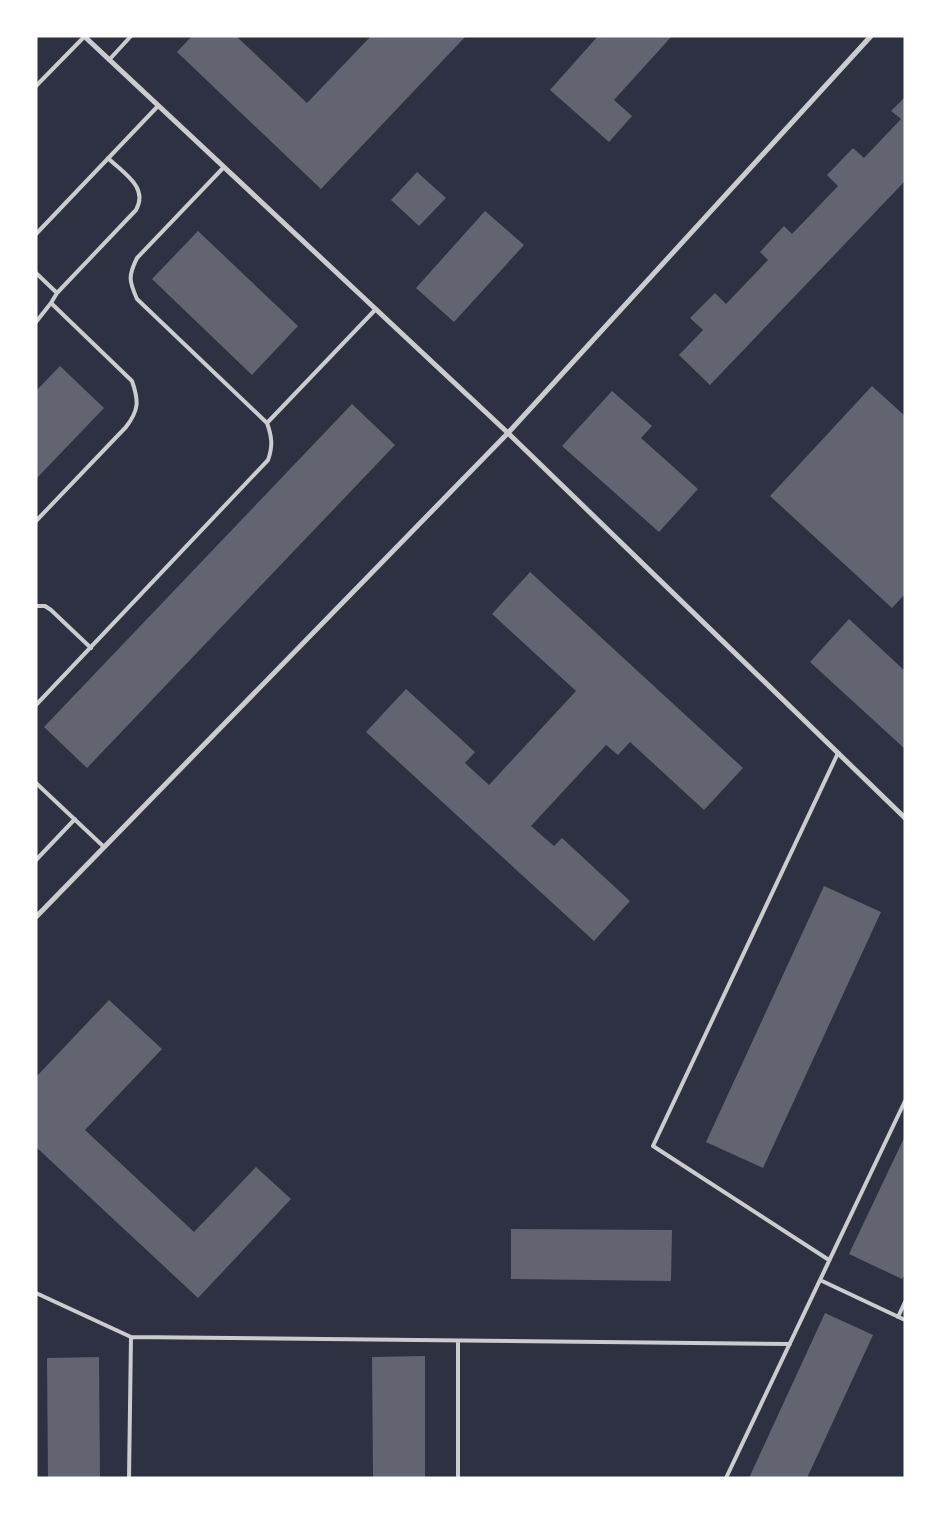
<svg xmlns="http://www.w3.org/2000/svg" width="941" height="1514" font-family="Mulish,sans-serif">
  <rect width="100%" height="100%" fill="#2d3142"/>
  <path fill="#626471" d="M192 36H236L307 103 371 36H466L321 189 177 52Z
    M598 36H672L614 100 632 116 609 142 550 90Z
    M905 97V181L710 385 679 355 703 330 690 318 715 293 726 304 768 260 760 252 784 226 792 234 838 186 827 175 853 148 864 158 901 119 891 111Z
    M417 172 446 198 419 226 391 200Z
    M485 211 524 245 454 322 416 288Z
    M198 231 298 326 252 375 152 279Z
    M60 366 104 408 36 479V391Z
    M872 386 905 416V594L892 608 770 496Z
    M612 391 652 426 641 438 698 489 659 532 562 446Z
    M352 404 395 445 87 768 44 727Z
    M530 572 743 768 704 810 630 742 618 755 606 745 531 826 554 846 562 838 630 901 594 941 366 732 406 689 475 752 465 763 489 785 576 691 492 614Z
    M849 619 905 671V749L810 662Z
    M824 886 881 912 763 1168 706 1142Z
    M109 1000 162 1049 85 1130 194 1232 256 1167 291 1199 198 1298 36 1147V1077Z
    M905 1136V1274L902 1279 849 1254Z
    M511 1229 672 1230 671 1281 511 1279Z
    M825 1313 873 1335 807 1478H749Z
    M425 1356V1478H373L372 1357Z
    M99 1357 100 1478H48L47 1358Z"/>
  <g fill="none" stroke-linecap="round" stroke-linejoin="round">
    <path stroke="#caccd0" stroke-width="4" d="M109 60 131 36
      M36 86 84 37
      M36 234 158 106
      M36 273 57 293
      M51 303 57 293 136 210C149 187 123 173 108 158
      M36 322 51 303 132 381C139 401 139 410 126 427L36 521
      M267 423 375 310
      M36 606H45L51 610 91 648
      M36 705 268 460C273 446 272 437 267 423L137 299C129 281 128 276 137 258L224 167
      M36 783 104 847
      M36 860 75 819
      M829 1260 653 1146 838 753
      M820 1280 905 1320
      M36 1293 131 1337 790 1344
      M898 1317 905 1302
      M129 1478 131 1337
      M458 1478V1341
      M726 1478 905 1101"/>
    <path stroke="#caccd0" stroke-width="5" d="M84 36 508 433 905 818
      M36 917 508 433 871 36"/>
  </g>
  <rect width="941" height="1514" fill="none" stroke="#ffffff" stroke-width="75"/>
</svg>
